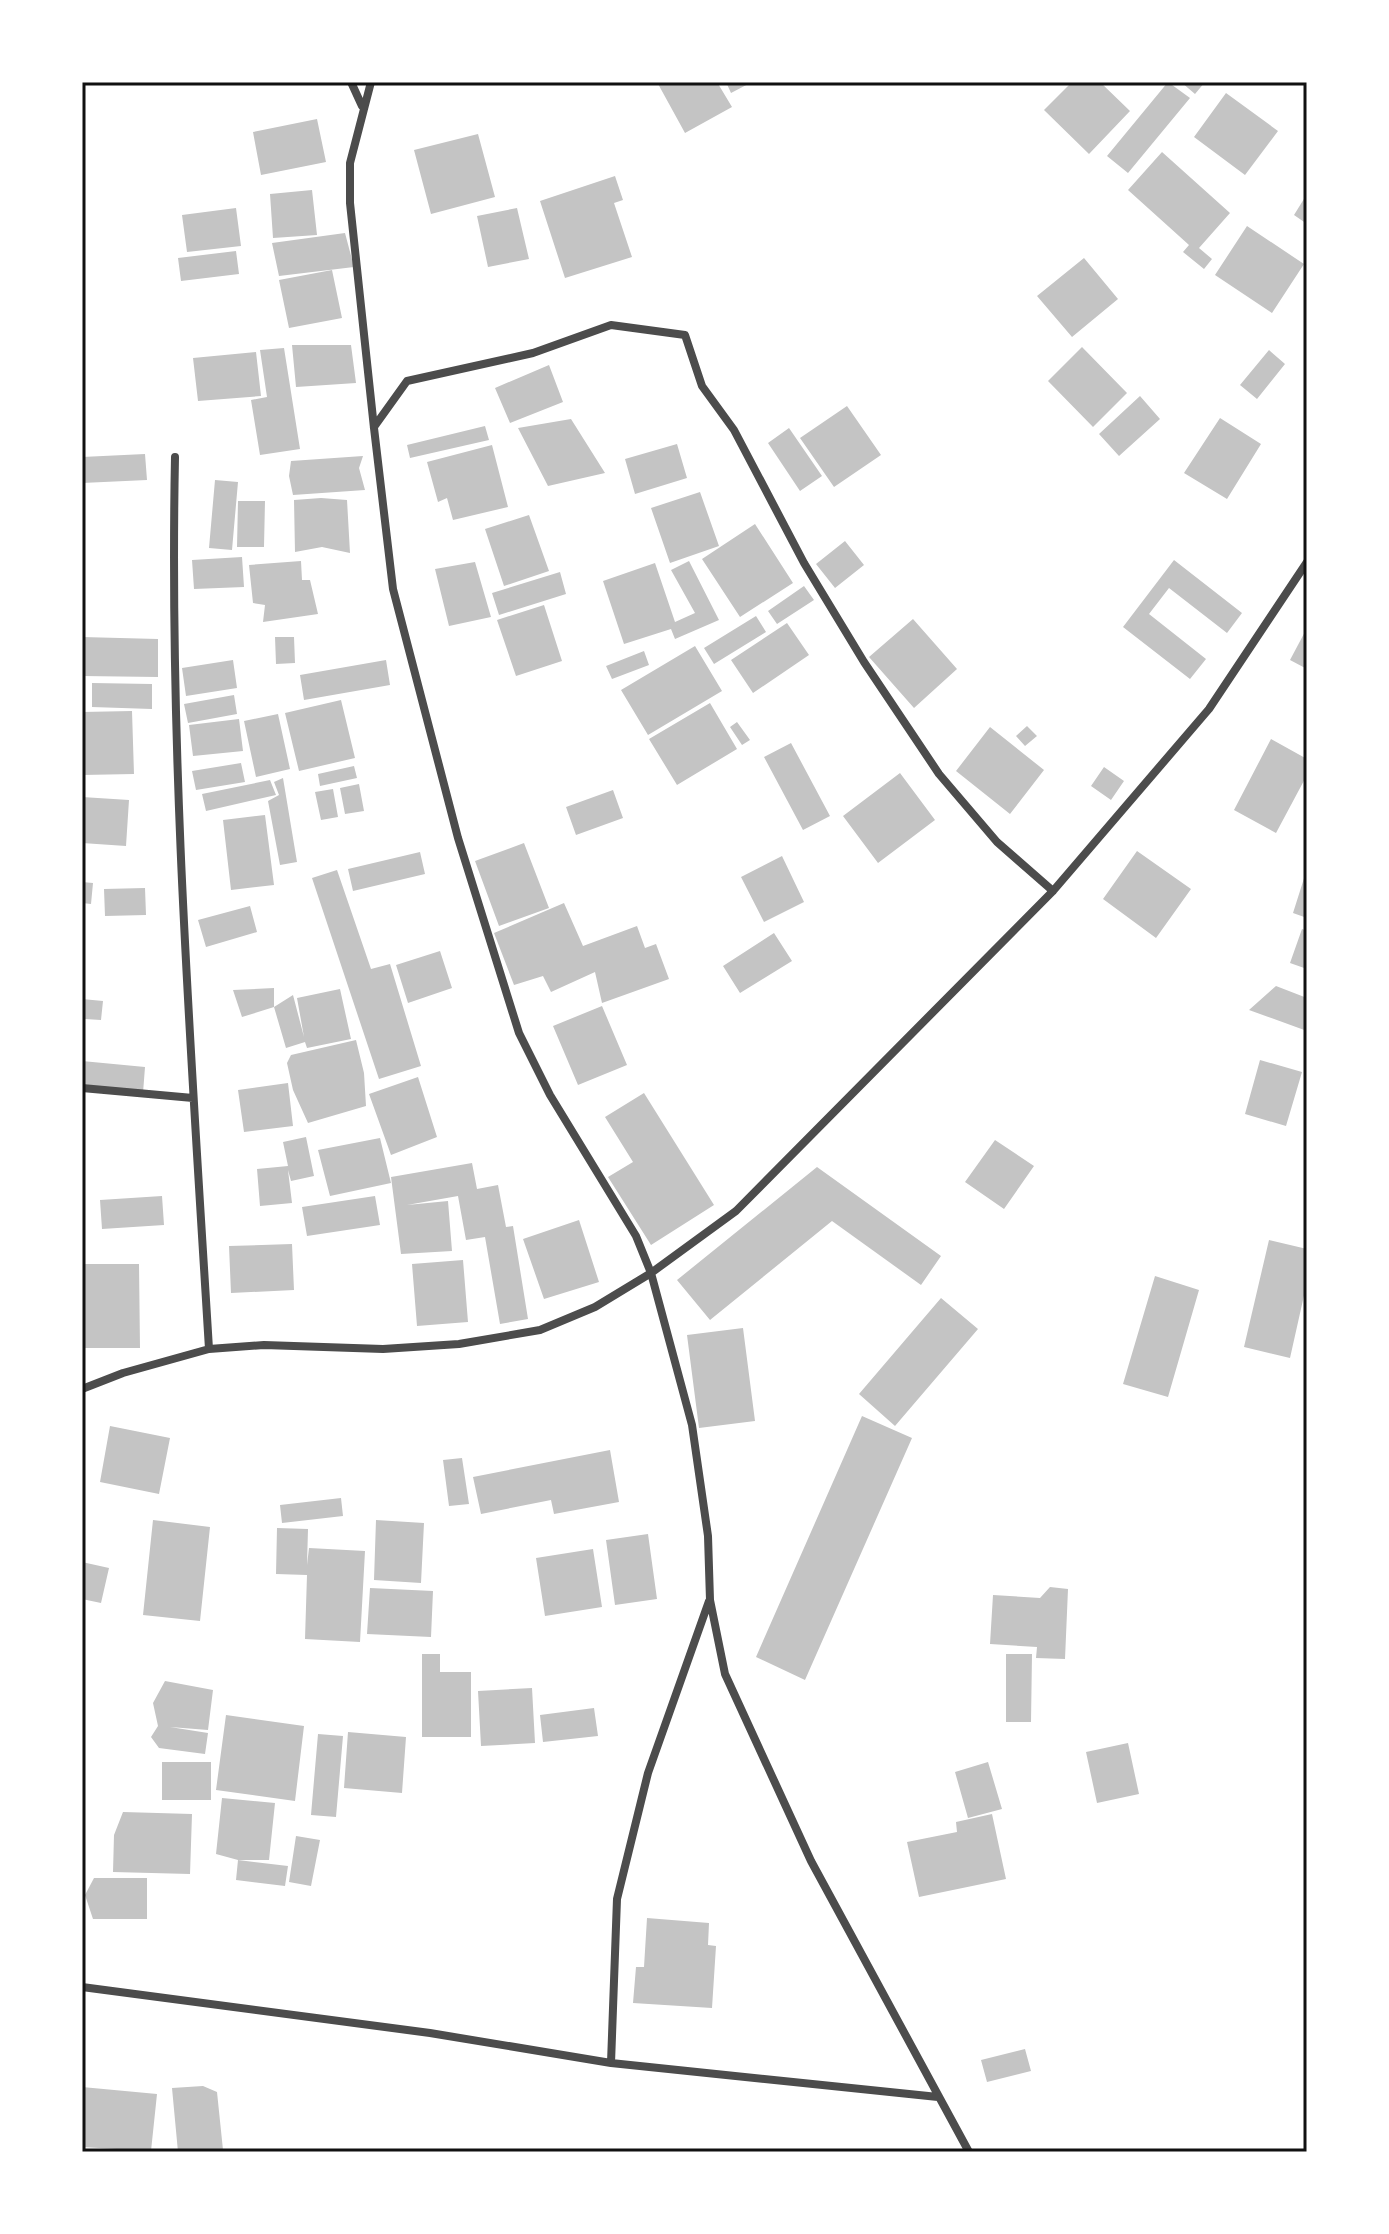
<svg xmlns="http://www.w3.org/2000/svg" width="1389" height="2234" font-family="'Roboto Serif',serif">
  <rect width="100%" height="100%" fill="#fff"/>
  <path fill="#c4c4c4" d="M657 82H717L732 107 685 133Z
    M726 82H752L731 93Z
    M1072 82H1100L1130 111 1089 154 1044 110Z
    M1168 82 1190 98 1128 173 1107 156Z
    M1181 82H1205L1195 94Z
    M1226 93 1278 131 1245 175 1194 137Z
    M317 119 326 162 261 175 253 132Z
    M478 134 495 197 431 214 414 150Z
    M1162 152 1230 213 1199 248 1212 259 1204 269 1183 252 1189 245 1128 190Z
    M615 176 623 200 614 203 632 257 565 278 540 201Z
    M312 190 317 235 273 238 270 194Z
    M1307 194V224L1294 215Z
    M236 208 241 246 187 252 182 215Z
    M517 208 529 259 488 267 477 216Z
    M1247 226 1304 264 1272 313 1215 275Z
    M345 233 354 267 279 276 272 243Z
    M236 251 239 274 181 281 178 258Z
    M1084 258 1118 299 1072 337 1037 296Z
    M332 270 342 318 289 328 279 280Z
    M292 345H351L356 383 296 387Z
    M1082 347 1127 393 1093 427 1048 381Z
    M284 348 300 449 260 455 251 400 267 397 260 350Z
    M1269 350 1285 364 1257 399 1240 385Z
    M256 352 261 396 198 401 193 358Z
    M549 365 563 402 510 423 495 388Z
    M1140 396 1160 419 1119 456 1099 434Z
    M847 406 881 455 834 487 800 438Z
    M1220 418 1261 444 1227 499 1184 473Z
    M571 419 605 473 548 486 518 428Z
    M485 426 489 440 410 458 407 445Z
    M789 428 822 476 800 491 768 443Z
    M677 444 687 478 635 494 625 459Z
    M492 445 508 507 453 520 447 498 438 502 427 462Z
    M145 454 147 480 82 483V457Z
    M363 456 359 468 365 490 293 495 289 476 291 461Z
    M215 480 238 482 232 550 209 548Z
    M700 492 719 546 670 563 651 508Z
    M321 498 347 500 350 553 322 547 295 552 294 500Z
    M238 501H265L264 547H237Z
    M529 515 549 571 504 586 485 529Z
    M755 524 793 583 740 617 702 559Z
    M845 541 864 565 835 588 816 564Z
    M242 557 244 587 194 589 192 560Z
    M1174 560 1242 613 1227 633 1169 588 1149 614 1206 659 1190 679 1123 627Z
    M301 561 302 580H310L318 614 263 622 265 605 253 603 249 565Z
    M689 561 719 620 675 639 671 629 624 644 603 581 655 563 675 622 695 613 671 570Z
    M475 562 491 617 449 626 435 569Z
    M560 572 566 594 499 615 492 593Z
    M804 586 814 600 777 624 768 611Z
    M544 605 562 661 516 676 497 620Z
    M756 616 766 632 714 664 704 648Z
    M913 619 957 669 914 708 869 657Z
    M787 623 809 655 753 693 731 660Z
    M1307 628V669L1290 660Z
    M82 637 158 639V677L82 676Z
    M275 637H294L295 663 276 664Z
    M695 646 722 691 648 735 621 690Z
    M644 651 649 665 612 679 606 666Z
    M233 660 237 688 186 696 182 668Z
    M386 660 390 685 304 700 300 675Z
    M92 683 152 684V709L92 707Z
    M234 695 237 714 188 723 184 704Z
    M341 700 355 758 299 771 285 713Z
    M710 703 737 749 677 785 649 739Z
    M132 711 134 774 82 775V712Z
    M278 714 290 769 256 777 244 721Z
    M239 719 243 751 193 756 189 725Z
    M737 722 750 740 742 745 730 727Z
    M1027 726 1037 736 1025 746 1016 736Z
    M990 727 1044 770 1010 814 956 771Z
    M1271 739 1307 759V775L1276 833 1234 810Z
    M791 743 830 816 803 830 764 757Z
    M241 763 245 782 196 790 192 771Z
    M354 766 357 778 320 786 318 774Z
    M1104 767 1124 781 1111 800 1091 786Z
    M900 773 935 820 878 863 843 816Z
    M283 778 297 862 280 865 268 801 279 795 274 782Z
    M270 780 276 795 206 811 202 794Z
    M359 784 364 811 345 814 340 788Z
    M333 789 338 817 321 820 315 792Z
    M613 790 623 818 576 835 566 807Z
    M82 797 129 800 126 846 82 843Z
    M265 815 274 885 231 890 223 820Z
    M524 843 549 908 499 926 475 861Z
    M1137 851 1191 889 1156 938 1103 899Z
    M420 852 425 874 353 891 348 869Z
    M782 856 804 902 764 922 741 877Z
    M337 870 371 969 390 964 421 1066 379 1079 312 878Z
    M1306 872H1307V918L1293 913Z
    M82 882 93 883 91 904 82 903Z
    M145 888 146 915 105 916 104 889Z
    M564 903 583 946 637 926 645 948 656 944 669 979 602 1003 595 972 551 992 543 976 514 985 494 933Z
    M250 906 257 932 206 947 198 920Z
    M1302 929 1307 931V969L1290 963Z
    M774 933 792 961 740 993 723 966Z
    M440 951 452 988 408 1003 396 965Z
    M1276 986 1307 998V1031L1249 1010Z
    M274 988V1007L293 995 304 1037 297 998 340 989 351 1039 307 1048 305 1042 286 1048 274 1007 242 1017 233 990Z
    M82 999 103 1001 101 1020 85 1019 82 1025Z
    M602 1006 627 1065 578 1085 553 1026Z
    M356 1040 364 1073 366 1106 308 1123 293 1090 287 1063 291 1055Z
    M1260 1060 1302 1072 1286 1126 1245 1114Z
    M82 1061 145 1067 143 1093 82 1088Z
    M418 1077 437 1137 391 1155 369 1094Z
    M288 1083 293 1126 244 1132 238 1090Z
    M644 1093 714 1205 651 1245 608 1177 633 1162 605 1117Z
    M306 1137 314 1176 291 1181 288 1170 292 1203 260 1206 257 1169 288 1166 283 1142Z
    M380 1138 391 1183 330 1196 318 1150Z
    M995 1140 1034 1166 1004 1209 965 1182Z
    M472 1163 477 1189 498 1185 506 1227 513 1226 528 1319 500 1324 485 1237 466 1240 458 1196 407 1205 448 1201 452 1251 401 1254 391 1177Z
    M817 1167 941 1256 921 1285 832 1221 710 1320 677 1280Z
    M162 1196 164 1225 102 1229 100 1200Z
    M375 1196 380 1225 307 1236 302 1207Z
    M579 1220 599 1282 544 1299 523 1239Z
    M1269 1240 1307 1249V1282L1290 1358 1244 1347Z
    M292 1244 294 1290 231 1293 229 1246Z
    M463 1260 468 1322 417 1326 412 1264Z
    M82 1264H139L140 1348H82Z
    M1155 1276 1199 1290 1168 1397 1123 1384Z
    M941 1298 978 1329 895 1426 859 1394Z
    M743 1328 755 1421 699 1428 687 1335Z
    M862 1416 912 1438 805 1680 756 1657Z
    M110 1426 170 1438 159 1494 100 1482Z
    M610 1450 619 1502 554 1514 551 1500 481 1514 473 1477Z
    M462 1458 469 1504 449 1506 443 1460Z
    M341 1498 343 1516 282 1523 280 1505Z
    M153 1520 210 1527 200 1621 143 1615Z
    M376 1520 424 1523 421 1583 374 1580Z
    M277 1528 308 1529 307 1565 309 1548 365 1551 360 1642 305 1639 307 1575 276 1574Z
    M648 1534 657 1599 615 1605 606 1540Z
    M593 1549 602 1607 545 1616 536 1558Z
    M82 1562 109 1568 101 1603 82 1599Z
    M1050 1587 1068 1589 1065 1659 1036 1658 1037 1647 990 1644 993 1595 1040 1598Z
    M370 1588 433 1591 431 1637 367 1634Z
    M422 1654H440V1672H471V1737H422Z
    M1006 1654H1032L1031 1722H1006Z
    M165 1681 213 1690 208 1730 170 1727 208 1733 205 1754 159 1748 151 1737 158 1726 153 1703Z
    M532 1688 535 1743 481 1746 478 1691Z
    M594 1708 598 1736 543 1742 540 1715Z
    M226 1715 304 1726 295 1801 216 1790Z
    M348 1732 406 1737 402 1793 344 1788Z
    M318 1734 343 1736 336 1817 311 1815Z
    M1128 1743 1139 1794 1097 1803 1086 1752Z
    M162 1762H211V1800H162Z
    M988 1762 1002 1809 968 1818 955 1772Z
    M222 1798 275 1803 269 1860H238L216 1854Z
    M123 1812 192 1814 190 1874 113 1872 114 1835Z
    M992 1814 1006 1879 919 1897 907 1842 957 1832 956 1822Z
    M296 1836 320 1840 311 1886 289 1882Z
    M238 1860 288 1866 285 1886 236 1880Z
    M94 1878H147V1919H93L85 1895Z
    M647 1918 709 1923 708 1945 716 1946 712 2008 633 2003 636 1967H644Z
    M1025 2049 1031 2071 987 2082 981 2060Z
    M203 2086 217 2092 223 2150 178 2152 172 2088Z
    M82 2087 157 2094 151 2151 82 2147Z"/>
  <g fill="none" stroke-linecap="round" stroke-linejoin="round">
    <path stroke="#4c4c4c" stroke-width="8" d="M351 82 362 106
      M371 82 350 163V203L374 428 393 589 458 838 519 1033 550 1095 636 1236 651 1273 692 1425 708 1536 710 1600 725 1674 811 1861 969 2152
      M374 427 407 381 533 353 611 325 685 335 702 386 734 430 804 563 864 662 939 774 997 842 1053 891
      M175 457C169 754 191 1052 209 1349
      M82 1088 193 1098
      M82 1389 123 1373 209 1349 264 1345 383 1349 459 1344 540 1330 595 1307 651 1273 736 1211 1053 891 1209 709 1307 562
      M82 1987 430 2033 611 2063 938 2097
      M611 2063 617 1899 648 1773 709 1601"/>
  </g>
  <rect width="1389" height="2234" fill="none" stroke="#ffffff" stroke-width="168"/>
  <rect x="84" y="84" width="1221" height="2066" fill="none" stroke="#111" stroke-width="3"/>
</svg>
